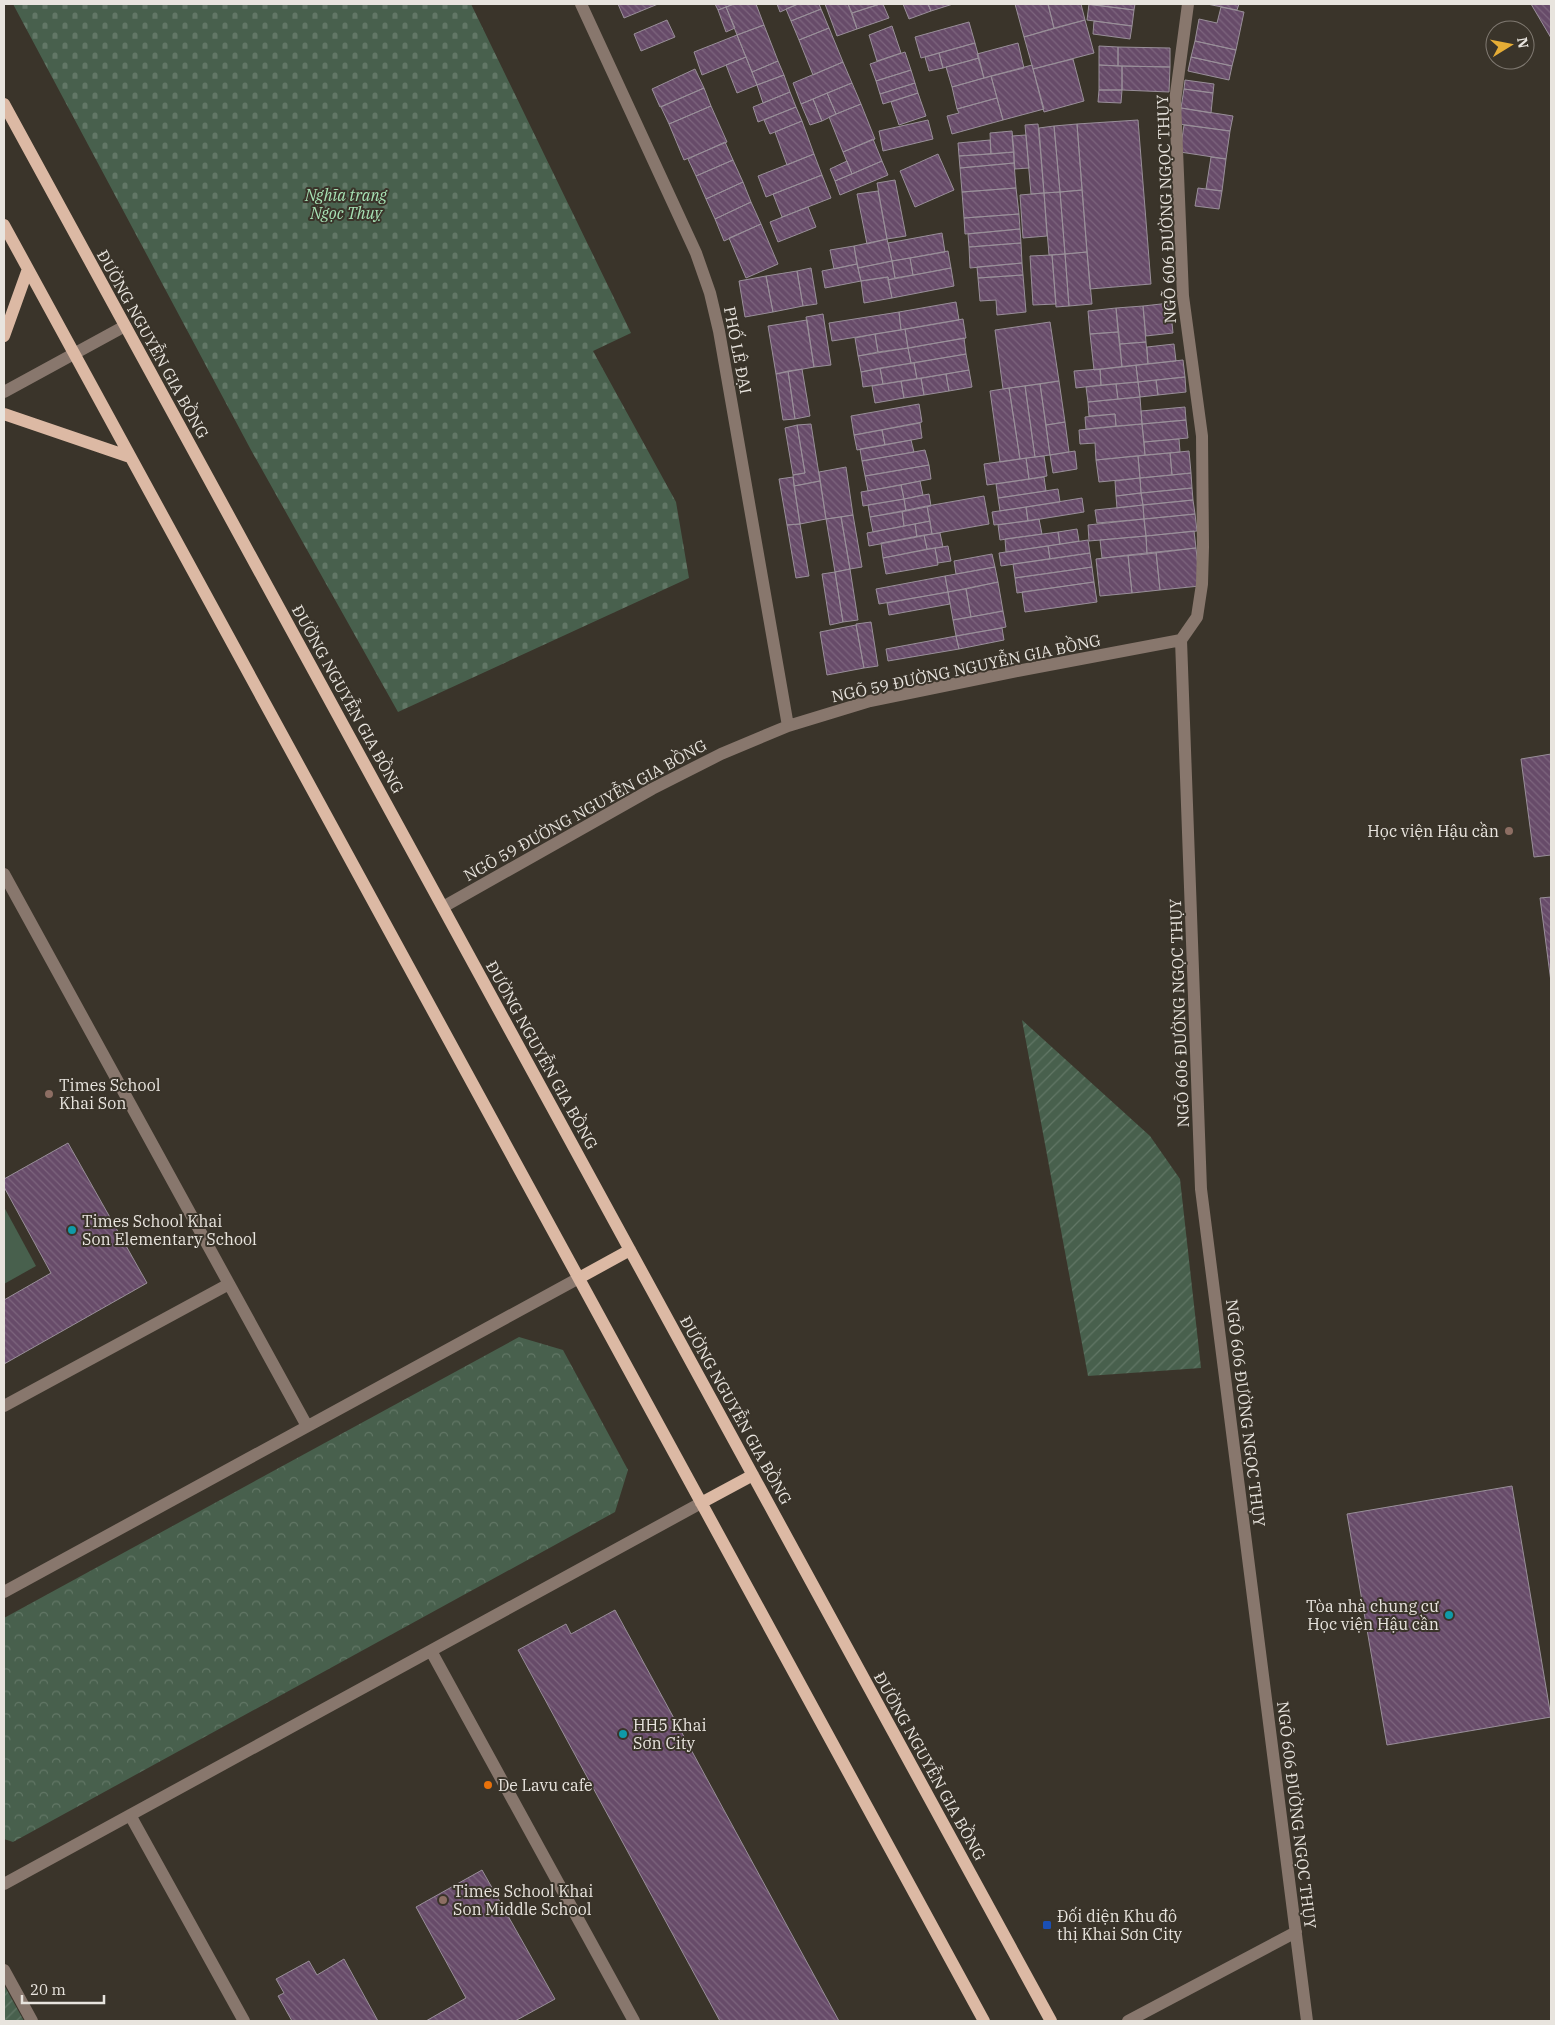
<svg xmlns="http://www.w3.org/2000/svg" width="1555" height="2025" font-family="'IBM Plex Serif',serif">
  <defs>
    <pattern id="cemetery-stones" width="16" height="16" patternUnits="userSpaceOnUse" patternTransform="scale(1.25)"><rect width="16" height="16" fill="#48604d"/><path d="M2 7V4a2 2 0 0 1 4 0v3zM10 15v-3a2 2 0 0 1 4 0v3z" fill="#627766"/></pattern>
    <pattern id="park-crowns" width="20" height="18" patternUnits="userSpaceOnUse" patternTransform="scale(1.25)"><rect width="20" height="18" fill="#48604d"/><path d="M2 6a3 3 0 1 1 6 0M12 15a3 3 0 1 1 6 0" fill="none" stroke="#627766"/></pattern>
    <pattern id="garden-furrows" width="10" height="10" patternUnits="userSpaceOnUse" patternTransform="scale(1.25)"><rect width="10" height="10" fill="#48604d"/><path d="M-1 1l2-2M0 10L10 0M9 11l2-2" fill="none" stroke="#627766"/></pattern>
    <pattern id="building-back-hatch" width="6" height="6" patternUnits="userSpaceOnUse" patternTransform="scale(1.25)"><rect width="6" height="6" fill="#674b69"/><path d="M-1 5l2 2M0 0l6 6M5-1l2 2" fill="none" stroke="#7d657e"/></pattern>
  </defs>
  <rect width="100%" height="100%" fill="#3a342a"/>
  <path fill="url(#cemetery-stones)" d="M13 4H471L631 333 593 351 676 502 689 578 398 712 251 450Z"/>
  <path fill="url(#park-crowns)" d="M519 1337 563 1350 628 1470 615 1512 13 1842 4 1839V1618Z"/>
  <path fill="url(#garden-furrows)" d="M1022 1020 1150 1136 1180 1179 1201 1368 1088 1376Z
    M4 1985 24 2021H4Z"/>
  <path fill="#48604d" d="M4 1207 36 1266 4 1284Z"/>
  <path fill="url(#building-back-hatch)" stroke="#998f99" d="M618 4H658L624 18Z
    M715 4H734L718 10Z
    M734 4H756L764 25 737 35 726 7Z
    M777 4H798L780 12Z
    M798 4H819L821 9 791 21 786 9Z
    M825 4H848L857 29 837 36Z
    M848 4H880L852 13Z
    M880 4H883L889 18 857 29 852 13Z
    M903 4H928L931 11 909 19Z
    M928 4H953L931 11Z
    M1015 4H1048L1054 28 1024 37Z
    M1048 4H1081L1085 20 1054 28Z
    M1085 4H1135L1134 10Z
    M1089 4 1134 10 1132 26 1087 20Z
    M1207 4H1239L1237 10Z
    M1531 4H1551V38Z
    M726 7 735 28 726 32 718 10Z
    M1221 7 1244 12 1236 50 1195 41 1199 19 1217 23Z
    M821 9 829 28 799 40 791 21Z
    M667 20 675 37 641 51 634 34Z
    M1085 20 1094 53 1033 69 1024 37Z
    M1094 21 1132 26 1130 39 1093 34Z
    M969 22 975 43 921 58 915 37Z
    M764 25 778 61 752 72 737 35Z
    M892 26 901 53 877 61 869 35Z
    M829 28 843 62 813 75 799 40Z
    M737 35 746 57 702 75 694 52Z
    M1195 41 1236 50 1232 66 1191 57Z
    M975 43 979 58 943 68 939 53Z
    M1018 43 1024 68 984 78 977 54Z
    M1099 46 1118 47V66L1099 65Z
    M1118 47 1170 48V67L1118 66Z
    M905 52 911 70 876 81 870 64Z
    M939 53 943 68 929 71 925 57Z
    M746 57 757 85 737 93 726 65Z
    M1191 57 1232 66 1229 80 1188 71Z
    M979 58 984 78 952 87 946 67Z
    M1073 59 1084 101 1044 112 1033 69Z
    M778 61 784 75 757 85 752 72Z
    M843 62 852 83 801 104 793 83Z
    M1032 65 1044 109 1003 120 991 76Z
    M1099 65 1122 66V90H1099Z
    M1122 66 1170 67 1169 92 1122 90Z
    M695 69 704 88 660 107 652 89Z
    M911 70 915 83 880 94 876 81Z
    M784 75 790 92 763 103 757 85Z
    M991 76 997 98 957 109 952 87Z
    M1185 80 1214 84 1213 93 1184 89Z
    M852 83 861 104 836 114 827 93Z
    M915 83 918 93 883 104 880 94Z
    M704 88 711 106 669 124 661 107Z
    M1184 89 1213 93 1211 113 1181 108Z
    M1099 90H1122L1121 103 1098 102Z
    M790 92 796 107 758 122 753 107Z
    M827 93 836 114 822 121 813 99Z
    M918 93 926 116 899 125 891 102Z
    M997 98 1003 120 952 134 947 116 959 113 957 109Z
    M813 99 822 121 810 125 801 104Z
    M861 104 875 139 843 152 829 117Z
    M711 106 727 142 684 160 669 124Z
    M796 107 802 121 770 134 764 120Z
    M1181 108 1233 116 1230 131 1179 124Z
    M928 120 933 139 883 151 879 131Z
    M1138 120 1151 284 1090 289 1077 124Z
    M802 121 814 154 787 165 775 132Z
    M1038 124 1044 193 1031 194 1025 125Z
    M1077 124 1082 190 1060 192 1054 126Z
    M1184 125 1230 131 1226 159 1180 152Z
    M1054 126 1060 192 1044 193 1039 128Z
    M1012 131 1014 152 991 154 990 133Z
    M1026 135 1029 168 1015 169 1012 136Z
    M873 139 882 161 852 174 843 152Z
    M990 140 991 154 959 156 958 143Z
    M725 142 733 160 696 176 688 159Z
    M1014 152V163L960 168 959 156Z
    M814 154 822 175 766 197 758 176Z
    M938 154 954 190 915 207 900 171Z
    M1211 157 1226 159 1222 191 1206 189Z
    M733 160 743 182 706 199 696 176Z
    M847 161 852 174 835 181 830 169Z
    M882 161 888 175 840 195 835 181Z
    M1014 163 1016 188 962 192 960 168Z
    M822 175 831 198 782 217 773 194Z
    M895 180 906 236 887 239 877 183Z
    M743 182 751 202 715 219 706 199Z
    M1016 188 1019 214 964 218 962 192Z
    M1198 188 1222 191 1219 209 1195 206Z
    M1082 190 1087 252 1065 254 1060 192Z
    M878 191 887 239 867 244 857 194Z
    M1060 192 1065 254 1049 255 1044 193Z
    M1044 193 1047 236 1023 238 1020 195Z
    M751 202 761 224 724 241 715 219Z
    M808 207 816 227 778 242 770 222Z
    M1019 214 1020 229 965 234 964 218Z
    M761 224 778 264 746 278 729 238Z
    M1020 229 1021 243 969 247 968 234Z
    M942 233 945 252 892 261 888 243Z
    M887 239 892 261 858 268 854 246Z
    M1021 243 1022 263 970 268 969 247Z
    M854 246 857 264 834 269 830 250Z
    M948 251 951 268 913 275 910 258Z
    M1087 252 1092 304 1069 306 1065 254Z
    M1065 254 1069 306 1056 307 1052 255Z
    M1052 255 1056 304 1033 305 1030 256Z
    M910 258 913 275 895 278 892 261Z
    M892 261 895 278 888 280V277L861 281 858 268Z
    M1022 263 1023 275 978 278 977 267Z
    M857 264 861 281 825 288 822 271Z
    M811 268 817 304 803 306 797 271Z
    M951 268 954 286 892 298 888 280Z
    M797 271 803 306 773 312 766 276Z
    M1023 275 1026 312 997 315 996 300 980 301 978 278Z
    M766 276 773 312 745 317 739 281Z
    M888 277 892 298 864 303 861 281Z
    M956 302 959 320 901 330 899 312Z
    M1170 303 1173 333 1146 336 1143 306Z
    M1143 306 1146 342 1120 344 1116 308Z
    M1116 308 1118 332 1090 334 1088 311Z
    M899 312 901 330 832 341 829 323Z
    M823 314 831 365 814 367 806 317Z
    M963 319 966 338 908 348 905 329Z
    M807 320 814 367 776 374 768 326Z
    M1050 322 1059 381 1003 389 995 330Z
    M905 329 908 348 878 352 875 334Z
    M1118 332 1122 367 1094 370 1090 334Z
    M875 334 878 352 858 356 855 338Z
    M964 338 966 354 911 363 908 348Z
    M1146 342 1148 364 1122 367 1120 344Z
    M1174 344 1176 361 1148 364 1147 347Z
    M908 348 911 363 861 372 858 356Z
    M966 354 969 370 917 379 914 363Z
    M1183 360 1185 377 1138 382 1136 365Z
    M914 363 917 379 883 384 880 368Z
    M1136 365 1138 382 1101 385 1100 369Z
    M880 368 883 384 863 387 861 372Z
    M802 369 810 416 795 419 788 371Z
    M1100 369 1101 385 1076 388 1074 371Z
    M969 370 972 387 949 391 946 374Z
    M788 371 795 419 783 420 776 374Z
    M946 374 949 391 924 395 921 378Z
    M1185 377 1186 392 1158 395 1156 380Z
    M921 378 924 395 904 398 901 381Z
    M1156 380 1158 395 1140 397 1138 382Z
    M901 381 904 398 875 403 872 386Z
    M1059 381 1065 422 1046 425 1040 384Z
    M1138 382 1140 397 1118 399 1116 384Z
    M1040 384 1050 455 1035 457 1025 386Z
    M1116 384 1118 399 1088 402 1086 387Z
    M1025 386 1035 457 1020 459 1009 388Z
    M1009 388 1020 459 1000 462 990 391Z
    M1140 397 1142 424 1116 426 1115 414 1089 416 1088 402Z
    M919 404 922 422 854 435 851 416Z
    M1185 407 1186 420 1142 424 1141 411Z
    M1115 414 1116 426 1086 429 1085 417Z
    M1186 420 1188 438 1144 442 1142 424Z
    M1065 422 1069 452 1050 455 1046 425Z
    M920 423 922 438 885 445 882 430Z
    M811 424 820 481 794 486 793 475 805 473 797 425Z
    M1142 424 1145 455 1096 460 1095 443 1080 444 1079 430Z
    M797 425 805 473 793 475 785 428Z
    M882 430 885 445 857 450 854 435Z
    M1179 439 1180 452 1145 455 1144 442Z
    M911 440 914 452 862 461 860 449Z
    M925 450 929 465 865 476 862 461Z
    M1075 451 1077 469 1053 473 1050 455Z
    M1189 451 1191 473 1172 475 1170 453Z
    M1170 453 1172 475 1140 478 1138 456Z
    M1044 456 1047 476 1029 479 1026 458Z
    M1138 456 1140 478 1099 482 1096 460Z
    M1026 458 1029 479 987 485 984 464Z
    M929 465 931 479 868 491 865 476Z
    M846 467 853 515 826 519 819 472Z
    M1191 473 1192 488 1141 493 1140 478Z
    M793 477 800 524 787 525 779 479Z
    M1044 477 1046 491 998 498 996 484Z
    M1140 478 1141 493 1116 496 1115 481Z
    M820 481 826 519 800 524 794 486Z
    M920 481 923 495 904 499 901 485Z
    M901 485 904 499 863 506 861 492Z
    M1192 488 1193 500 1143 505 1141 493Z
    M1058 489 1060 502 1000 511 998 498Z
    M1141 493 1143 505 1117 508 1116 496Z
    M929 494 931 506 906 511 904 499Z
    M984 496 989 524 932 534 927 506Z
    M1082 498 1084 512 1028 521 1026 507Z
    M904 499 906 511 870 517 868 505Z
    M1193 500 1195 514 1144 519 1143 505Z
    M1143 505 1144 519 1097 523 1095 510Z
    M927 506 930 521 904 526 902 511Z
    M1026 507 1028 521 994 525 992 512Z
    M902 511 904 526 873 532 870 517Z
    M1195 514 1197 531 1146 536 1144 519Z
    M853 515 862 567 850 569 841 517Z
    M841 517 850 569 835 572 826 519Z
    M1039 519 1042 534 1000 540 998 525Z
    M1144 519 1146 536 1089 541 1088 525Z
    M930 521 932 534 917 537 915 524Z
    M800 524 809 576 796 578 787 525Z
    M915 524 917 537 869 546 867 533Z
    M1077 529 1079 541 1060 544 1058 532Z
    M1194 531 1196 548 1147 554 1146 536Z
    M1058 532 1060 544 1006 552 1005 539Z
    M940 533 943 547 927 549 924 535Z
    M924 535 927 549 883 558 881 543Z
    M1146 536 1147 554 1102 558 1100 540Z
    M1088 540 1090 553 1050 559 1048 546Z
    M948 546 951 561 938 563 935 548Z
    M1048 546 1050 559 1001 566 999 553Z
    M935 548 938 565 886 574 883 558Z
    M1196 548 1200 586 1160 590 1156 552Z
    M1156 552 1160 590 1132 593 1128 555Z
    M1090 553 1092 567 1015 578 1013 564Z
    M992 554 995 567 956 574 954 561Z
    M1128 555 1132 593 1100 596 1096 559Z
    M995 567 998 582 948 592 945 576Z
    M1092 567 1094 582 1017 593 1015 578Z
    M850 569 858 620 843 622 835 572Z
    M835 572 843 622 830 625 822 574Z
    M945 576 948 592 879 604 876 589Z
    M998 582 1003 611 971 617 966 589Z
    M1094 582 1097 602 1025 612 1022 592Z
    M966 589 971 617 953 620 948 592Z
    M948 592 950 604 889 615 887 603Z
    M1003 611 1006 627 956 636 953 620Z
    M871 622 878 666 864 668 856 624Z
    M856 625 864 668 827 675 820 632Z
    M1002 628 1004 640 959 649 956 636Z
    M956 636 959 649 888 661 886 649Z
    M1551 754V855L1534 857 1521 759Z
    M1551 897V982L1540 898Z
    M68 1143 147 1283 4 1364V1300L51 1273 4 1187V1179Z
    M1512 1486 1551 1717 1387 1745 1347 1514Z
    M615 1610 774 1902 839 2021H720L518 1650 566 1624 571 1634Z
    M482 1870 555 1999 515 2021H426L466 1998 416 1907Z
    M344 1959 378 2021H292L278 1996 284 1993 276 1979 309 1961 317 1975Z"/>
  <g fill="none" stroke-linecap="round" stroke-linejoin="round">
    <path stroke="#88776d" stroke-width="12" d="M581 4 696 253 710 293 719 331 788 726
      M1188 4 1175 101 1183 296 1202 436 1203 547 1202 584 1197 617 1181 640 1201 1189 1307 2021
      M4 392 125 326
      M4 874 307 1426
      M443 907 652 789 721 754 788 726 870 701 1017 671 1181 640
      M4 1406 229 1284
      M4 1592 579 1278
      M431 1651 634 2021
      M130 1815 244 2021
      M4 1884 701 1503
      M4 1970 32 2021
      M1128 2021 1296 1932"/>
    <path stroke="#dcb9a4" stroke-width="12" d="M4 104 1051 2021
      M4 225 984 2021
      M4 336 28 269
      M4 414 130 457
      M579 1278 630 1250
      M701 1503 753 1475"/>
  </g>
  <g fill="#8d6e63" stroke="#3a342a" stroke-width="2">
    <circle cx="1509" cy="831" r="5"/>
    <circle cx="49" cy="1094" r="5"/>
    <circle cx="443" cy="1900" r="5"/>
  </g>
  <g fill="#0f9aa8" stroke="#3a342a" stroke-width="2">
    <circle cx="72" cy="1230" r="5"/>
    <circle cx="1449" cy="1615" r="5"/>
    <circle cx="623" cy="1734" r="5"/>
  </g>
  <circle fill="#e8710a" stroke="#3a342a" stroke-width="2" cx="488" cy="1785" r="5"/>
  <rect fill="#1a4fb4" stroke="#3a342a" stroke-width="2" x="1042" y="1920" width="10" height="10" rx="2.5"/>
  <g text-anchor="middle" stroke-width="4" stroke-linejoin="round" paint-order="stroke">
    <g font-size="16" font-style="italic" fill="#a8e4b6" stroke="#3a342a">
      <text x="346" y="201">Nghĩa trang<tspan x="346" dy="18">Ngọc Thuỵ</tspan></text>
    </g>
    <g font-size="16" fill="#e8e4de" stroke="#3a342a">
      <text transform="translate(1166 209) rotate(-92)" y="6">NGÕ 606 ĐƯỜNG NGỌC THỤY</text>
      <text transform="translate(153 344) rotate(61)" y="6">ĐƯỜNG NGUYỄN GIA BỒNG</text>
      <text transform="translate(738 350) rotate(79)" y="6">PHỐ LÊ ĐẠI</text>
      <text transform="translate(966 668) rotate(-12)" y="6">NGÕ 59 ĐƯỜNG NGUYỄN GIA BỒNG</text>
      <text transform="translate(348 699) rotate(61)" y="6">ĐƯỜNG NGUYỄN GIA BỒNG</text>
      <text transform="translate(585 810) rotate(-29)" y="6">NGÕ 59 ĐƯỜNG NGUYỄN GIA BỒNG</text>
      <text transform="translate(1179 1013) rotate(-92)" y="6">NGÕ 606 ĐƯỜNG NGỌC THỤY</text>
      <text transform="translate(542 1055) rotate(61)" y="6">ĐƯỜNG NGUYỄN GIA BỒNG</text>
      <text transform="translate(736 1410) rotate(61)" y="6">ĐƯỜNG NGUYỄN GIA BỒNG</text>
      <text transform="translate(1246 1413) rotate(83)" y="6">NGÕ 606 ĐƯỜNG NGỌC THỤY</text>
      <text transform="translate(930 1766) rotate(61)" y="6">ĐƯỜNG NGUYỄN GIA BỒNG</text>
      <text transform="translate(1297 1815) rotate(83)" y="6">NGÕ 606 ĐƯỜNG NGỌC THỤY</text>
    </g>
    <g font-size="16" fill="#e8e4de" stroke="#3a342a" text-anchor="start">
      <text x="1499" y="837" text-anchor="end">Học viện Hậu cần</text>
      <text x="59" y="1091">Times School<tspan x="59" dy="18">Khai Son</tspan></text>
      <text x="82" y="1227">Times School Khai<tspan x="82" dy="18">Son Elementary School</tspan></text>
      <text x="1439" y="1612" text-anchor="end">Tòa nhà chung cư<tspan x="1439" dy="18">Học viện Hậu cần</tspan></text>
      <text x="633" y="1731">HH5 Khai<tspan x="633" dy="18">Sơn City</tspan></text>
      <text x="498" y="1791">De Lavu cafe</text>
      <text x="453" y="1897">Times School Khai<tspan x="453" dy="18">Son Middle School</tspan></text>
      <text x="1057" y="1922">Đối diện Khu đô<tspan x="1057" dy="18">thị Khai Sơn City</tspan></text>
    </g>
  </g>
  <rect width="1555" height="2025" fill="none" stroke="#e8e4de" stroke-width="10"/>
  <g transform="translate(1510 45) rotate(80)"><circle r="24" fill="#3a342a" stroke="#807a72"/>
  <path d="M0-4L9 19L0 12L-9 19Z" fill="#e6ad36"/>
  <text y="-8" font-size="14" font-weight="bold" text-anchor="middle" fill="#e8e4de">N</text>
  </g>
  <path d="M22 1995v8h82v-8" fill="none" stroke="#e8e4de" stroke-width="2.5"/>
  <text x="30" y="1995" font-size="15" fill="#e8e4de" stroke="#3a342a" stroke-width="4" paint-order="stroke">20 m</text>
</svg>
